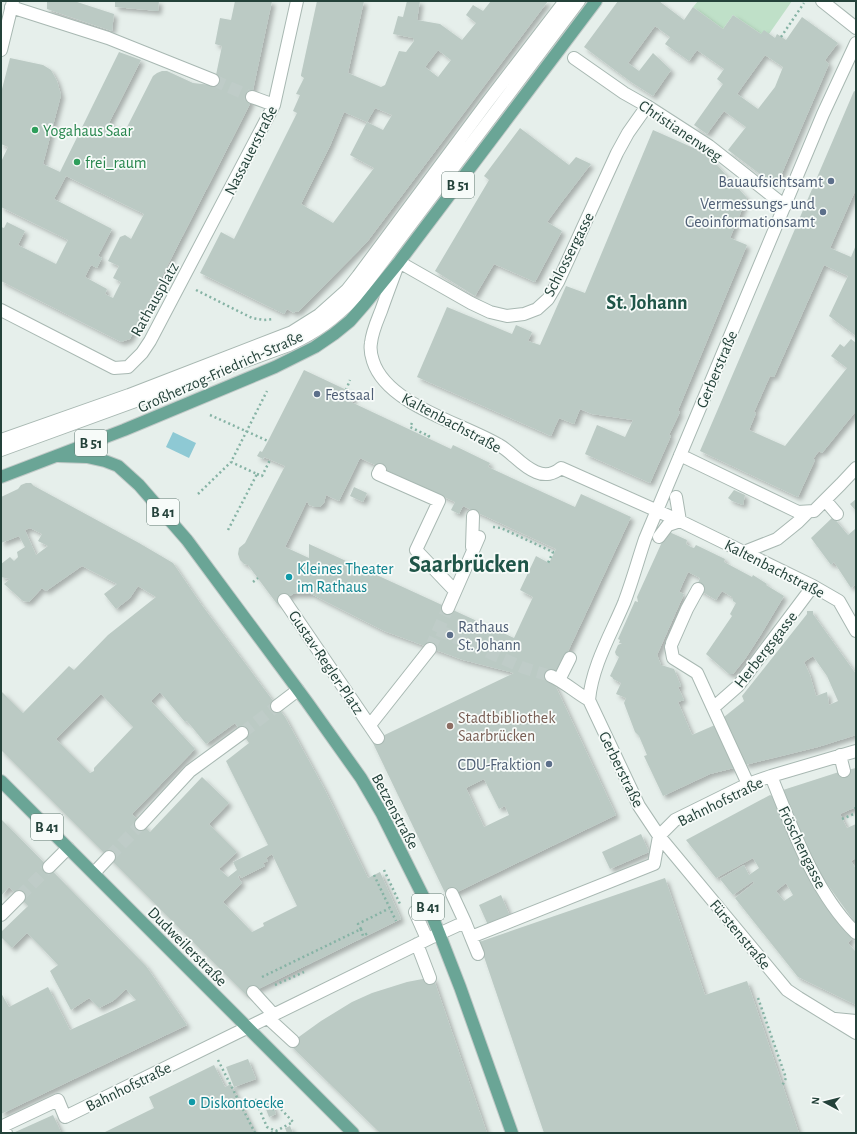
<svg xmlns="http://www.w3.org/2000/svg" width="857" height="1134" font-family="'Alegreya Sans',sans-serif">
  <defs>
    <filter id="shadow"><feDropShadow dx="3.5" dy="3.5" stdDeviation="2" flood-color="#0004"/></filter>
  </defs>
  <rect width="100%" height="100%" fill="#e6efeb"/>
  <path fill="#bfe0c8" d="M698 1H792L769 34H761L733 15 723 29 693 7Z"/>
  <path fill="#8ec9d4" d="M173 432 196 443 189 458 166 447Z"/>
  <path fill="#bbcac4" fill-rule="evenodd" filter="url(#shadow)" d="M47 1H74L114 14 112 31 47 9Z
    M115 1H159L158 11 115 7Z
    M235 1H272L250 104 130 339 121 342 1 281V227L4 228 7 222 25 231 18 245 56 264 68 240 1 207V162L8 147 1 144V93L10 58 43 65 51 70 57 81 61 95 43 164 60 172 119 52 141 60 109 123 125 131 153 76 157 73 162 71H167L193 83 211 85 216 75 222 46 215 44 220 18 231 20ZM66 176 144 214 131 239 125 235 120 237 108 261 119 266 113 278 121 282 113 298 105 294 107 289 85 277 91 265 97 268 102 258 98 256 112 229 54 199Z
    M317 1H364L348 73 381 87 385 85 399 51 406 52 414 41 413 38 393 34 398 16 403 17 407 1H420L417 20 440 24 462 40 476 23 466 15 473 5 483 11 491 1H548L367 242 298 312 296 311 294 313 287 309 284 314 200 273 221 232 234 239 297 113 293 111 300 95 296 94 304 78 301 76V75ZM438 50 451 60 438 77 425 67ZM375 108 392 115 383 130 367 122ZM344 112 367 122 350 155 374 168 333 223 301 204 330 146Z
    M618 1H659L684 20 693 7 723 29 733 15 761 34 764 30 775 38 777 34 786 40 802 17 838 43 825 60 829 64 779 180 776 182 768 180 728 150 746 127 724 111 707 134 694 125 723 84 717 79 724 69 697 50 689 61 665 44 670 37 655 26 628 63 639 71 653 53 671 70 653 96 631 82 584 47ZM765 55 783 67 775 87 758 109 737 94Z
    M854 91 856 92V189L830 248 851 257 856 245V336L829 316 848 276 824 265 774 377 770 376 754 412 756 413 749 430 785 446 847 368 831 356 840 344 844 347 851 339 856 343V411L822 453 819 451 813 459 815 460 798 497 700 451Z
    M520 128 569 165 576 157 591 164 561 203 547 222 562 231 535 282 494 264 475 296 435 271 489 180 484 176Z
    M653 130 707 154 747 198 730 238 747 245 679 408 678 411 680 412 669 435 671 436 650 483 585 454 597 425 625 437 633 420 592 414 580 409 574 424 559 418 551 436 417 377 447 307 512 334 516 325 532 332 528 341 540 345 566 286 585 293Z
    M304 370 355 394 351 402 451 449 453 445 490 463 488 467 575 507 581 494 631 517 557 675 548 670 616 815 447 897 372 741 514 673 463 660 384 631 311 594H293L277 604 248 565 244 564 240 560 238 554 239 548 245 543 285 466 264 457 263 459 257 456 260 451 262 452 268 441ZM360 458 455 502 451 510 459 514 463 506 556 549 549 563 536 556 520 590 533 597 514 638 309 544V558L285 547 307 501 309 505 315 507H320L324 503 326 495 339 501ZM484 779 499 809 505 806 509 815 484 827 466 788Z
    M26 483H31L34 486 139 543 173 563 201 604 285 717 325 790 368 878 380 872 401 919 246 995 1 750V691L23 713 69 666 74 670 108 635 156 597 138 586 130 598 116 609 104 594 117 584 82 566 46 591 42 588 29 602 23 601 4 584 10 579 1 577V564L10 557 14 561 18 557 17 552 25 547 19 536 1 543V497L18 489 21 485ZM30 528 42 534 38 541 48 546 36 555 25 530ZM160 692 185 722 187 721 206 744 235 723 249 743 226 761 268 845 233 862 237 870 228 877 219 869 237 852 209 824 229 803 202 777 150 832 132 814 195 749 151 701ZM101 694 133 727 94 768V771L90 773 56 739ZM272 854 297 906 263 923 264 926 252 932 223 902 242 883 238 877 240 875 241 878 265 866 263 863 268 861 266 858Z
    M354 487 367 493 363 502 350 496Z
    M734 490 745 495 743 505 732 501 728 498Z
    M856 499V511L850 504Z
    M833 517 848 535 855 529 856 530V584L851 588 834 562 831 565 811 538Z
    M667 531 687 540 686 544 691 547 694 548 696 545 725 559 724 562 752 577 753 575 767 584 766 585 784 596 760 636 745 659 733 674H729L706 654 732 616 730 614 736 603 733 601 732 597 722 591 716 600 696 588 700 578 688 572 679 592 684 594 657 655 661 665 674 669 681 686 678 687 684 700 678 702 692 735 715 725 734 768 710 774 663 796 644 756 647 755 639 736 635 732 624 703 626 698 616 694 621 683 613 679V678L610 676 619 657 616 655 615 652 618 645 622 643H619L620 640 618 639 635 601 638 602 637 597Z
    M807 611H813V614L856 674V735L818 747 745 765 724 717 744 701 742 696 807 614ZM813 656 827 676 838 701 829 705 827 692 816 696 810 675 804 662Z
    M856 768V807L840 814 847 828 856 824V858L851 861 856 869V924L825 881 810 858 812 857 800 832 783 790 839 772Z
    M770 795 772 796 799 860 817 892 828 908 852 938 848 943 855 951 856 950V1005L798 977 735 898 754 883 753 881 733 895 720 879 744 865 749 875 759 868 753 858 716 878 686 840ZM786 883 793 895 784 901 776 891Z
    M1 819 146 966 187 1025 1 1114V993L9 1007 48 987 70 1030 136 1000 126 989 113 1001 99 1008 89 998 71 1010 50 971 58 965 42 948 27 933 12 948 1 937V932L28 906 9 887 1 896Z
    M641 834 649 852 610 869 602 852Z
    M665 878 705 995 747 981 799 1133H544L479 942Z
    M501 895 510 916 488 925 479 905Z
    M433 977 487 1133H380L289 1044 321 1021 352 1002 372 993 407 982Z
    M248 1059 256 1079 234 1087 226 1067Z
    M214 1065 225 1087 231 1084 255 1133H103L154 1108 149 1097Z
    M271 1102 276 1114 269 1117 264 1104Z
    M53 1115 61 1132 58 1133H13Z
    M290 1126 293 1133H287L285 1128Z"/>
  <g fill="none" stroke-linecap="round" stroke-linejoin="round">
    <path stroke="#bfccc8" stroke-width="12" stroke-dasharray="12 6" stroke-linecap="butt" d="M213 80 252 97
      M438 630 524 668 551 676
      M430 649 448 608
      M242 733 277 706
      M109 857 141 824
      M19 897 49 867"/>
    <g stroke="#a8b8b2" stroke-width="14">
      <path id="lane" d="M822 1 856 28
        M1 440 129 395 292 332 319 315 347 290 358 276 486 104 565 1
        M1 450 289 345C317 332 334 319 356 297L579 1"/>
    </g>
    <g stroke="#a8b8b2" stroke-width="14">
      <path id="street" d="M11 7 108 38 213 80
        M856 43 823 114 645 539C638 560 632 582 624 603 611 634 592 666 589 700L639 806 659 836 787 990 799 998 856 1033
        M1 50 13 1
        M574 58 624 93 647 106 709 146 785 206
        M252 97 274 105
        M647 106 628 133 617 153 558 282 548 299 537 309 524 314 507 316 490 312 471 303 399 262C393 278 387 294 381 311 377 321 372 332 371 343 370 348 371 355 373 361 387 405 462 423 499 445 512 452 521 466 536 472 545 476 554 474 561 468L680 521 813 586 839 601 856 631
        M1 310 114 368 128 367 142 353 150 341 274 105 297 1
        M680 455 798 512 814 511 841 484 856 468
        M380 470 378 474 439 501 416 550 455 591
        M825 500 837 514
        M659 537 668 525 680 521 676 497
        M472 547 473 516
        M744 552 777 539 798 522 808 512
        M284 600 378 738
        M448 608 479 537
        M672 643 687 609 698 589
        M671 647 673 658 697 673 713 708 738 686 813 586
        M551 676C565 682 576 693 589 700
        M559 680 570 658
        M277 706 298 690
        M713 708 748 784
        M370 725 430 649
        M840 755 844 771
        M771 776C792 828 815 893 856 933
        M141 824 190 771 242 733
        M49 867 68 848
        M94 873 109 857
        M452 894 465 922
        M415 912 427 939
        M1 915 19 897
        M471 937 478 954
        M417 944 430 978
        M253 992 274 1015
        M268 1018 293 1041
        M835 1019 856 1021
        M6 1133 3 1126 58 1100 65 1117 430 938 465 922 471 937 654 864 659 836 675 820 748 784 771 776 856 751"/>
    </g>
    <g stroke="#c2cac8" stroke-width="14">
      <path id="primary" d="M58 456 87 457 105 461 118 466 139 485 187 540 307 702 361 778 382 814 428 906 439 933 460 987 512 1133
        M1 477 124 430 275 367 315 347 334 334 350 321 364 305 399 262 596 1
        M1 781 353 1133"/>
    </g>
    <path stroke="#86b3a5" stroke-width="2.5" stroke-dasharray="2 3" stroke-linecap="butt" d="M781 37 804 3
      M196 290 252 318 264 320 274 319
      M346 390 350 380
      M210 415 268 441
      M412 423 410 427 429 436 427 438
      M257 474 262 476 270 460
      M198 494 231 462
      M493 527 501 528 553 552 548 563
      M228 530 257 474 231 462 267 391
      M253 582 258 578
      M855 807 856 809
      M842 819 856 813
      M384 870 400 904
      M374 875 396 921
      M361 929 358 924 390 908
      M262 977 361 929 363 936 368 933
      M275 985 304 972
      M758 998 786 1078 782 1086
      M218 1060 255 1133
      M255 1099 267 1127 276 1131 293 1122 279 1107 270 1110
      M271 1133 276 1131 278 1133"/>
    <use href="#lane" stroke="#fff" stroke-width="12"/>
    <use href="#street" stroke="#fff" stroke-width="12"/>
    <use href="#primary" stroke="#6aa596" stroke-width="12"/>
  </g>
  <g fill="#2e9e5b" stroke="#f7fbf9" stroke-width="1.5">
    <circle cx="35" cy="130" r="4"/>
    <circle cx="77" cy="162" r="4"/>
  </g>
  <g fill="#5c6f8a" stroke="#f7fbf9" stroke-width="1.5">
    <circle cx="831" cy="181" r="4"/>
    <circle cx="823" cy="212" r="4"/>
    <circle cx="317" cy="394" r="4"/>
    <circle cx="450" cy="635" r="4"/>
    <circle cx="549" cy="764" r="4"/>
  </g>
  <g fill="#0f9aa8" stroke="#f7fbf9" stroke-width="1.5">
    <circle cx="289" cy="577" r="4"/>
    <circle cx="192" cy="1102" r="4"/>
  </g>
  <circle fill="#8d6e63" stroke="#f7fbf9" stroke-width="1.5" cx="450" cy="726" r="4"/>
  <g text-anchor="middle" stroke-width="3.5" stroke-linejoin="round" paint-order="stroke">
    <g fill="#f7fbf9" stroke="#637a73" stroke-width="1">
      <rect x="442" y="172" width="32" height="26" rx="3"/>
      <rect x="75" y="430" width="32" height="26" rx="3"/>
      <rect x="147" y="499" width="32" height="26" rx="3"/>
      <rect x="31" y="814" width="32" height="26" rx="3"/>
      <rect x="412" y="894" width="32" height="26" rx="3"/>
    </g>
    <g font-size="15" font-weight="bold" fill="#24423a">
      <text x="458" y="190">B 51</text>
      <text x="91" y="448">B 51</text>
      <text x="163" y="517">B 41</text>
      <text x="47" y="832">B 41</text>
      <text x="428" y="912">B 41</text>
    </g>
    <g font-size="16" fill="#27864d" stroke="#f7fbf9" text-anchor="start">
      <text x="43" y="136">Yogahaus Saar</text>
      <text x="85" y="168">frei_raum</text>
    </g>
    <g font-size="16" fill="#24423a" stroke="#f7fbf9">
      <text transform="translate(681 130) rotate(34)" y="6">Christianenweg</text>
      <text transform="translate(250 150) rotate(-63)" y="6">Nassauerstraße</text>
      <text transform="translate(568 254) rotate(-63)" y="6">Schlossergasse</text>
      <text transform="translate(154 299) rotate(-61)" y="6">Rathausplatz</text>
      <text transform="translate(716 369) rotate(-67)" y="6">Gerberstraße</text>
      <text transform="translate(220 371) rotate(-24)" y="6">Großherzog-Friedrich-Straße</text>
      <text transform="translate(452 422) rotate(28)" y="6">Kaltenbachstraße</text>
      <text transform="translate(775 568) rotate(27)" y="6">Kaltenbachstraße</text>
      <text transform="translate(765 649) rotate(-52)" y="6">Herbergsgasse</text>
      <text transform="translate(327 662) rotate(56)" y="6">Gustav-Regler-Platz</text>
      <text transform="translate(622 769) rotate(64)" y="6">Gerberstraße</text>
      <text transform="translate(720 801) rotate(-26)" y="6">Bahnhofstraße</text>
      <text transform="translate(396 811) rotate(62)" y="6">Betzenstraße</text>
      <text transform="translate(803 847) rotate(64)" y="6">Fröschengasse</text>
      <text transform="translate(741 934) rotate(50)" y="6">Fürstenstraße</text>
      <text transform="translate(188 946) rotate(45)" y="6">Dudweilerstraße</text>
      <text transform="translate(128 1086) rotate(-26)" y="6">Bahnhofstraße</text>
    </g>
    <g font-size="16" fill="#4e5e75" stroke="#f7fbf9" text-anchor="end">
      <text x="823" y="187">Bauaufsichtsamt</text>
      <text x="815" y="209">Vermessungs- und<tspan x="815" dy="18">Geoinformationsamt</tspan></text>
      <text x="325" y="400" text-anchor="start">Festsaal</text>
      <text x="458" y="632" text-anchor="start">Rathaus<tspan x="458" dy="18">St. Johann</tspan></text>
      <text x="541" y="770">CDU-Fraktion</text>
    </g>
    <g font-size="16" fill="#0d838f" stroke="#f7fbf9" text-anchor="start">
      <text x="297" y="574">Kleines Theater<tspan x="297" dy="18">im Rathaus</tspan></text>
      <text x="200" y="1108">Diskontoecke</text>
    </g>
    <g font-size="16" fill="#785e54" stroke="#f7fbf9" text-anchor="start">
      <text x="458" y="723">Stadtbibliothek<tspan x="458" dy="18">Saarbrücken</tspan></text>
    </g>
    <g font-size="20" font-weight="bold" fill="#1f5548" stroke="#f7fbf9">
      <text x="647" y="309">St. Johann</text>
    </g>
    <g font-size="24" font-weight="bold" fill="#1f5548" stroke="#f7fbf9">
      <text x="469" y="572">Saarbrücken</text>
    </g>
  </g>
  <rect width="857" height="1134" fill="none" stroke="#24423a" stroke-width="4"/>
  <g transform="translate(825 1102) rotate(277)" stroke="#f7fbf9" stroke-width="3" paint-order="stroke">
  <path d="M0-3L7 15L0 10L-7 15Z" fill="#24423a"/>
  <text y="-6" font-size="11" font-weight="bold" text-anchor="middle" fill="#24423a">N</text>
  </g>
</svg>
